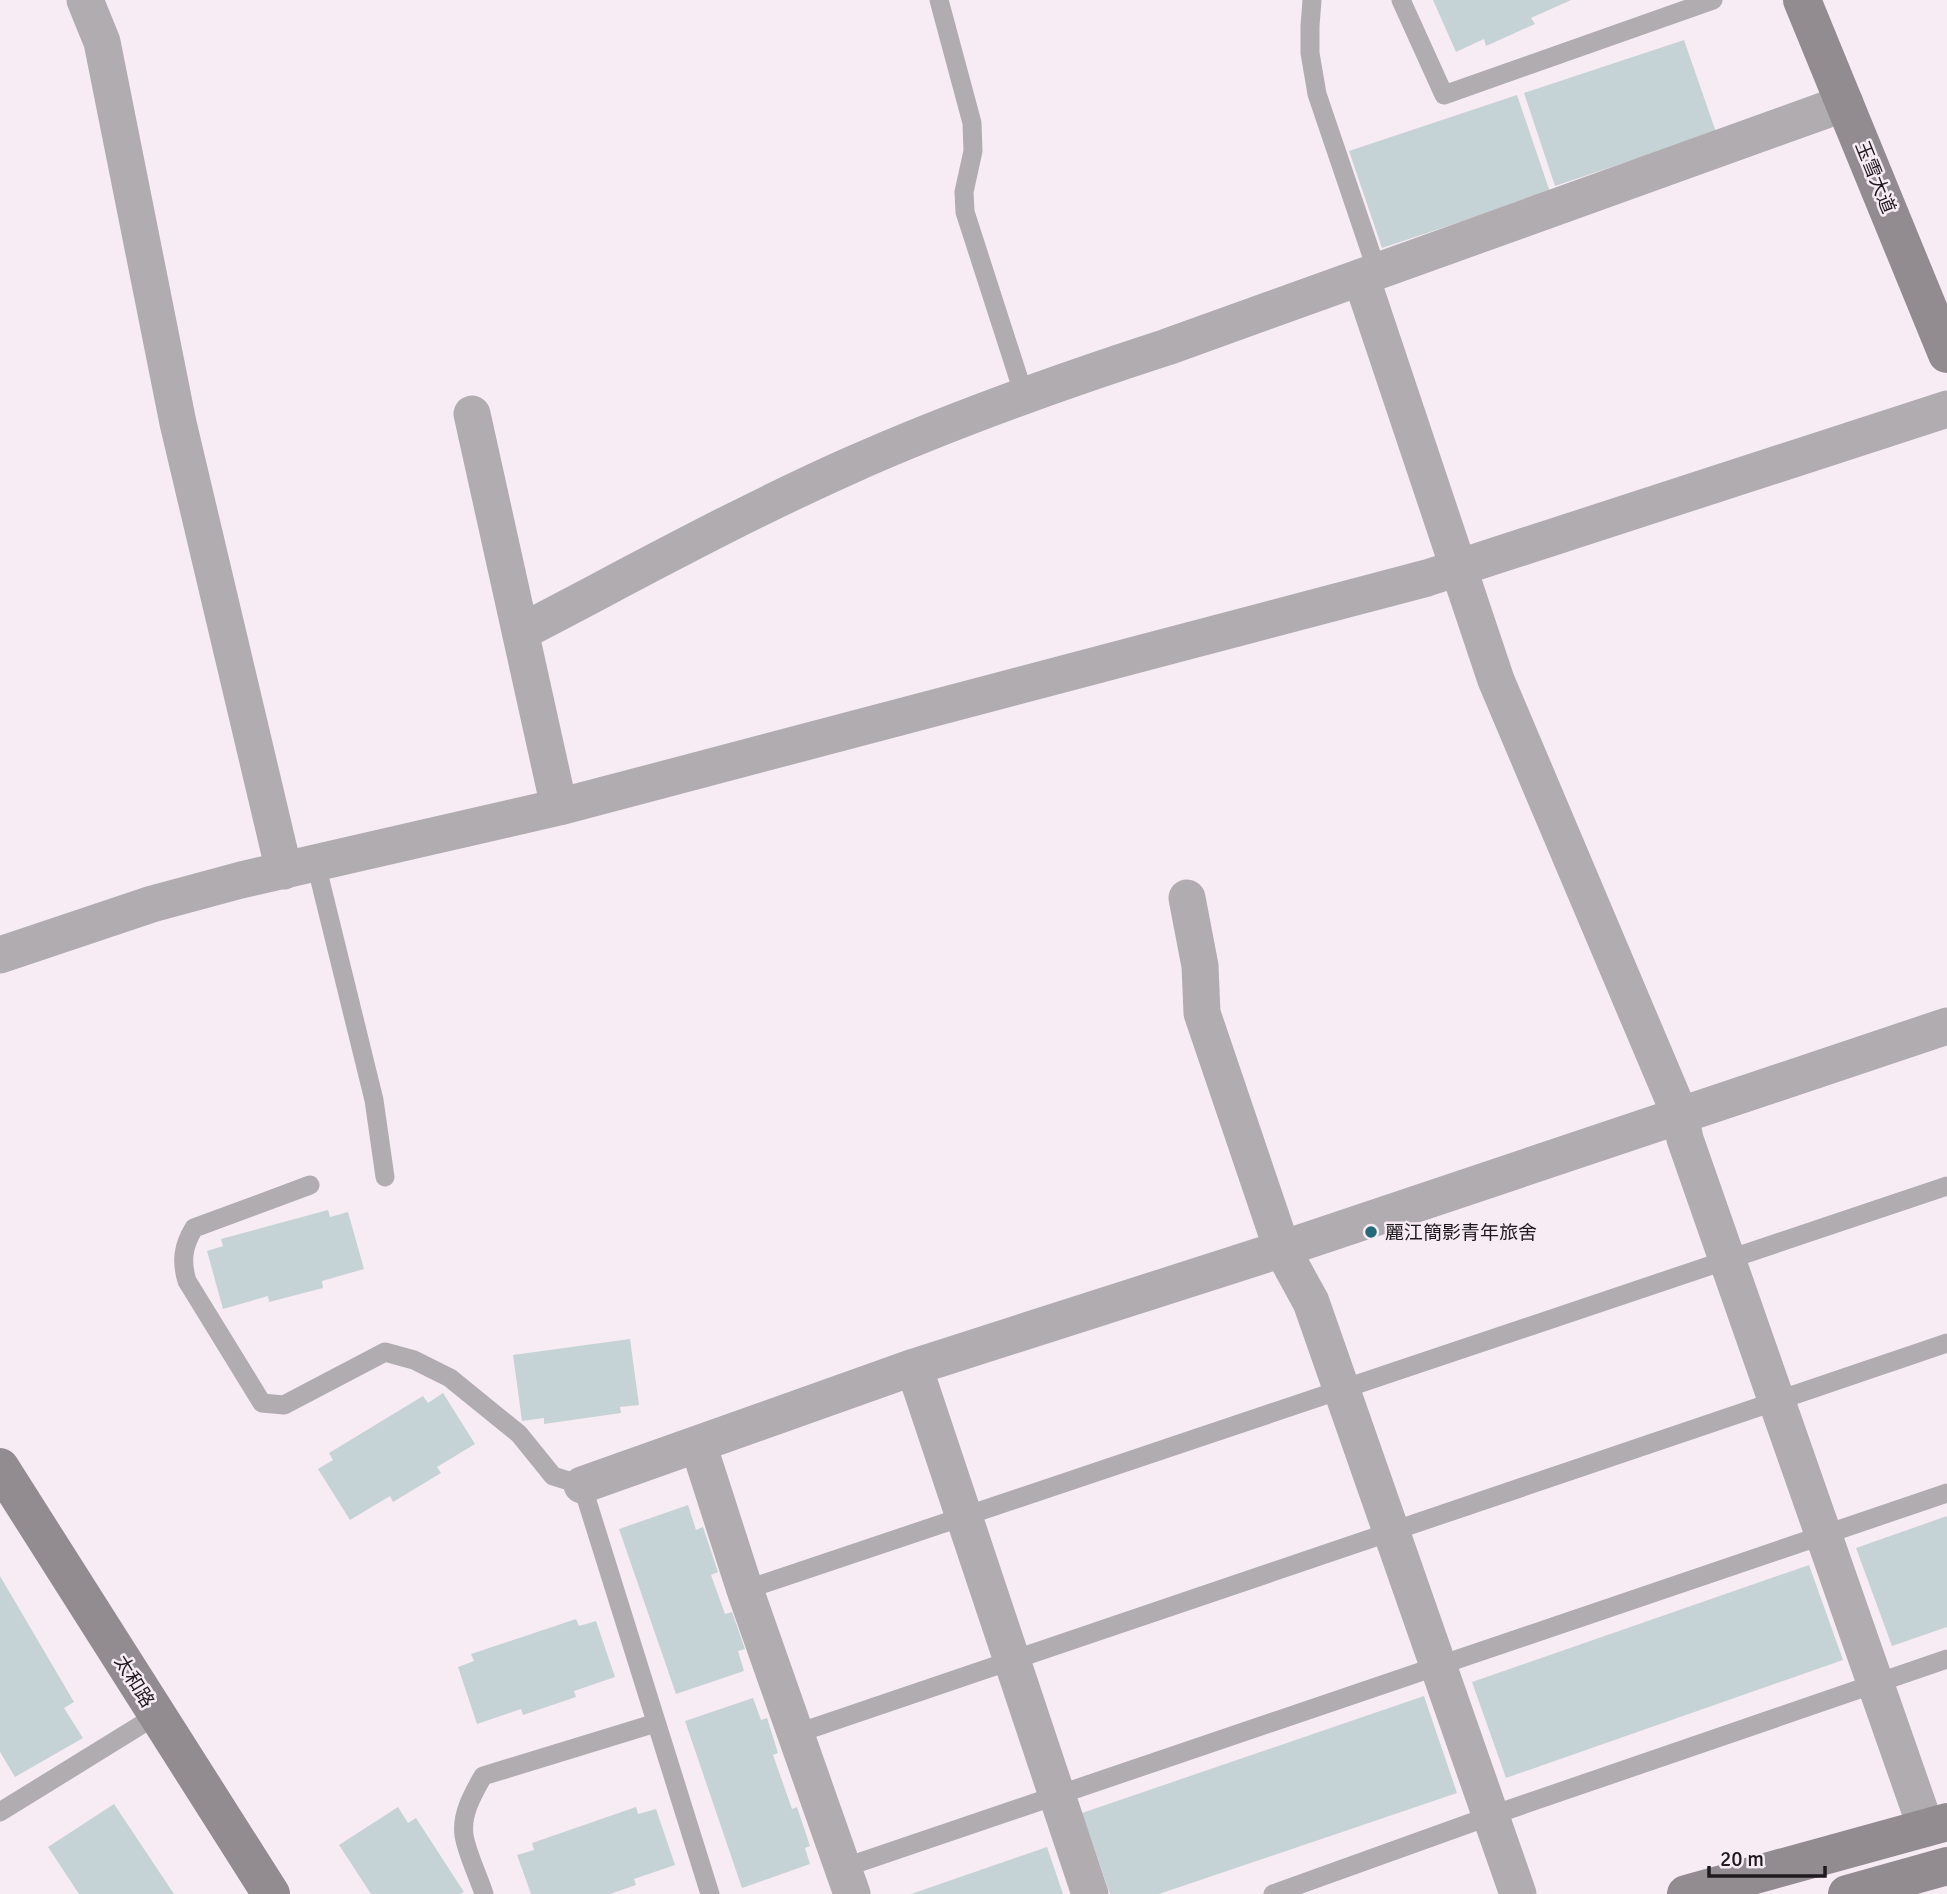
<svg xmlns="http://www.w3.org/2000/svg" width="1947" height="1894" font-family="Signika,'Noto Sans SC',sans-serif">
  <rect width="100%" height="100%" fill="#f7ecf4"/>
  <path fill="#c5d3d6" d="M1433 0H1571L1531 18 1535 24 1486 46 1484 39 1456 52Z
    M1684 40 1716 132 1555 186 1524 93Z
    M1517 95 1550 192 1382 248 1349 151Z
    M328 1210 330 1217 348 1212 364 1269 322 1281 323 1288 269 1302 268 1296 223 1309 207 1251 223 1246 221 1239Z
    M630 1339 639 1405 620 1407 621 1413 544 1424V1418L522 1421 513 1355Z
    M443 1393 475 1444 437 1467 441 1473 393 1502 390 1496 350 1520 318 1469 333 1460 329 1453 423 1396 428 1403Z
    M688 1505 696 1530 703 1527 718 1572 711 1575 725 1614 732 1612 745 1649 738 1651 744 1671 676 1694 619 1529Z
    M1947 1516V1627L1892 1646 1856 1548Z
    M1809 1565 1843 1660 1506 1778 1472 1682Z
    M0 1576 74 1702 64 1708 83 1738 15 1777 0 1752Z
    M576 1619 579 1626 596 1621 615 1677 574 1691 576 1697 523 1715 521 1709 477 1724 458 1667 474 1661 471 1654Z
    M1424 1696 1457 1793 1159 1894H1110L1082 1813Z
    M753 1698 761 1720 767 1718 778 1753 773 1755 792 1809 797 1807 810 1846 805 1848 810 1864 742 1888 685 1721Z
    M114 1804 174 1894H79L48 1847Z
    M398 1807 408 1823 416 1818 464 1892 460 1894H371L339 1845Z
    M636 1807 638 1814 656 1809 675 1865 634 1879 636 1885 610 1894H531L517 1855 534 1850 532 1843Z
    M1047 1847 1063 1894H911Z"/>
  <g fill="none" stroke-linecap="round" stroke-linejoin="round">
    <path stroke="#b1acb0" stroke-width="19" d="M939 0 972 123 973 151 964 192 965 212 1024 395
      M1312 0 1310 26V53L1317 94 1377 271
      M1401 0 1444 95 1713 0
      M316 864 374 1100 385 1177
      M310 1185 194 1228C183 1246 181 1261 187 1281L262 1403 284 1405 385 1352 414 1360 450 1378 519 1434 553 1476 582 1485 710 1894
      M745 1590 1947 1186
      M795 1734 1947 1343
      M0 1812 157 1715
      M843 1868 1947 1493
      M484 1894C479 1878 466 1851 464 1835 461 1814 473 1794 483 1776L656 1723
      M1273 1894 1490 1816 1947 1659"/>
    <path stroke="#b1acb0" stroke-width="37" d="M85 0 102 42 178 423 284 871
      M1361 277 1496 680 1680 1115 1685 1139 1926 1828
      M472 414 559 807
      M521 632C629 576 737 516 849 466 952 420 1059 382 1167 347L1845 103
      M1187 898 1200 966 1202 1013 1282 1249 1311 1302 1518 1894
      M0 955 152 904 241 880 559 807 1427 578 1947 409
      M914 1367 1090 1894
      M698 1444 745 1590 852 1894
      M582 1485 914 1367 1282 1249 1947 1026"/>
    <path stroke="#928b90" stroke-width="38" d="M1802 0 1947 354
      M0 1467 271 1894
      M1686 1894 1947 1822
      M1847 1894 1947 1866"/>
  </g>
  <circle fill="#236b78" stroke="#f7ecf4" stroke-width="2.5" cx="1371" cy="1232" r="7"/>
  <g text-anchor="middle" stroke-width="5" stroke-linejoin="round" paint-order="stroke">
    <g font-size="19" fill="#1e1a1d" stroke="#f7ecf4">
      <text transform="translate(1876 177) rotate(68)" y="7">玉雪大道</text>
      <text transform="translate(135 1681) rotate(58)" y="7">太和路</text>
    </g>
    <g font-size="19" fill="#1e1a1d" stroke="#f7ecf4" text-anchor="start">
      <text x="1385" y="1239">麗江簡影青年旅舍</text>
    </g>
  </g>
  <path d="M1709 1866v10h116v-10" fill="none" stroke="#1e1a1d" stroke-width="3.5"/>
  <text x="1720" y="1866" font-size="21" fill="#1e1a1d" stroke="#f7ecf4" stroke-width="5" paint-order="stroke">20 m</text>
</svg>
